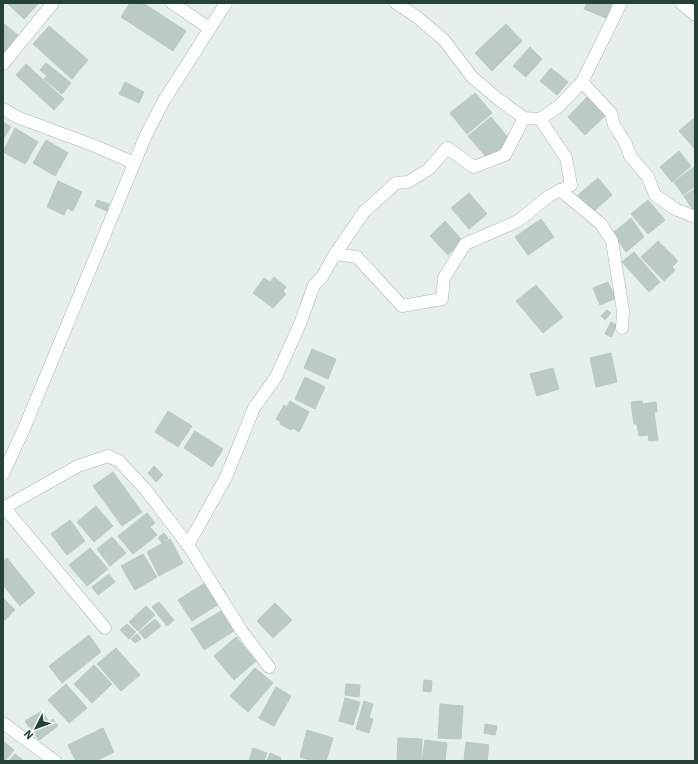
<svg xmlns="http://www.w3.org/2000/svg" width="698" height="764" font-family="'IBM Plex Sans',sans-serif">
  <rect width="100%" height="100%" fill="#e6efeb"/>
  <path fill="#bbcac4" stroke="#b8c9c2" d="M7 3H39L24 19Z
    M130 3H143L186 31 173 51 121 17Z
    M587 3H612L606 18 584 9Z
    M3 23 18 35 4 53 3 52Z
    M506 24 522 41 492 71 475 53Z
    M49 26 88 60 72 79 33 44Z
    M530 47 542 59 526 77 513 66Z
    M46 63 71 83 62 94 44 79 47 76 40 70Z
    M26 64 64 99 54 110 16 75Z
    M551 68 568 82 557 95 540 81Z
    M125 82 144 92 139 103 119 94Z
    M475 93 492 113 467 134 450 113Z
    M590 94 608 113 585 135 568 117Z
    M491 117 510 140 488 159 468 136Z
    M693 119 695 122V149L679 131Z
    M3 122 11 127 3 139Z
    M15 128 38 142 25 164 3 152Z
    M46 140 68 153 55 176 33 163Z
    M679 151 691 166 672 182 660 167Z
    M694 167 695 186 683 195 674 182Z
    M598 178 612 195 592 213 578 195Z
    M58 181 82 192 73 211 67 208 64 215 47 207Z
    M695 189V211L694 212 684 196Z
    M469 193 487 214 469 229 451 208Z
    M97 200 109 204 107 211 95 206Z
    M648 200 665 220 648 234 631 214Z
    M631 218 644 237 626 252 613 233Z
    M541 219 554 237 528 255 515 237Z
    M445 221 463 241 448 255 430 236Z
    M658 241 678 261 672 267 675 270 664 281 641 257Z
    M634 252 660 282 649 292 622 262Z
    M274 277 286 287 283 291 286 294 273 308 253 293 264 278 270 282Z
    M608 282 616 298 600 305 593 288Z
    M536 285 563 317 543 333 516 301Z
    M607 310 611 313 605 320 601 316Z
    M611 322 617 326 611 337 605 334Z
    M312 349 336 359 328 379 304 368Z
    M611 353 617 382 596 387 590 358Z
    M553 368 559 389 537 396 530 374Z
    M305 377 325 387 315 409 295 399Z
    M290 401 309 412 299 432 293 428 291 430 280 424 281 422 276 419 284 405 287 407Z
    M642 401 643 404 656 402 657 412H654L658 440 649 441 648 435 639 436 637 424H634L631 402Z
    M168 411 192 426 178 447 155 432Z
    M195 431 223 449 212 467 184 448Z
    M154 466 163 475 156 482 148 473Z
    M113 472 142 512 122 526 93 486Z
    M96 506 113 526 94 542 77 522Z
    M147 513 155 523 150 527 157 535 133 554 118 536Z
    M70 520 85 541 67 555 51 534Z
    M164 533 168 538 162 543 158 538Z
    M112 537 126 553 110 566 97 549Z
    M170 539 183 563 159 576 147 552Z
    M90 548 108 569 87 586 69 565Z
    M143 554 157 577 135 590 121 566Z
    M7 558 35 593 20 606 3 585V561Z
    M109 574 115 582 98 595 92 587Z
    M205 583 219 604 192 621 178 600Z
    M3 598 15 610 3 622Z
    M159 602 174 620 167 626 152 607Z
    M275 603 292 620 273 638 257 621Z
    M146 606 155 615 138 631 129 622Z
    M221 611 234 631 204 650 191 629Z
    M155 619 161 626 145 639 139 632Z
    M127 624 136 632 129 639 120 630Z
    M137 634 141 639 135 643 131 639Z
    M89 635 101 652 62 683 49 666Z
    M236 637 256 661 234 680 214 656Z
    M116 648 140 675 121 691 97 664Z
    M94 665 112 684 92 703 74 684Z
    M255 668 273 683 248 712 230 696Z
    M424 680 432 681 431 692 423 691Z
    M66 684 87 708 69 723 48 700Z
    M346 684 360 685 359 697 345 695Z
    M276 687 291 696 274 726 259 718Z
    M345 698 360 702 353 725 339 721Z
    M364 701 373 704 369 718 373 719 369 733 356 729Z
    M440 704 463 706 461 739 438 738Z
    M42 711 48 720 31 730 25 721Z
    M53 719 58 726 39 740 33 733Z
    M485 724 497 726 495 735 484 733Z
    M103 728 114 752 96 761H76L68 745Z
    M307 730 333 738 326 761H313L300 757Z
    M398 738 422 739 421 761H397Z
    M425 740 447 743 445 761H422Z
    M3 741 14 750 5 761H3Z
    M466 742 489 745 487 761H464Z
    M253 748 267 753 264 761H249Z
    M270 753 281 758 280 761H267Z
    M15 754 24 761H9Z"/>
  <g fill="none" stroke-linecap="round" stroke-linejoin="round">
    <g stroke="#a8b8b2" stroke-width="13">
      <path id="minor" d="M172 3 209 28
        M396 3 417 17 444 40 472 77 498 99 524 118
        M681 3 695 15
        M3 64 53 3
        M582 82 621 3
        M3 109 17 117 95 146 134 163
        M560 190 601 224 612 241 623 311 622 328
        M335 254 357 257 402 306 442 299 444 278 465 244 518 221 549 196 571 185 566 158 540 119
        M3 474 23 431 146 135 163 102 226 3
        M3 506 105 628
        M5 507 78 466 108 456 119 461 146 490 188 545 241 630 269 667
        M188 545 226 477 254 408 276 377 300 324 314 285 322 277 335 254 364 212 396 183 408 182 429 169 447 148 474 167 505 155 524 118 540 119 559 106 582 82 611 113 614 125 626 144 630 156 648 177 655 195 675 209 695 217
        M3 723 55 761"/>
    </g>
    <use href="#minor" stroke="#fff" stroke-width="12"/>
  </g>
  <rect width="698" height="764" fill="none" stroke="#24423a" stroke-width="8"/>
  <g transform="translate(36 728) rotate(228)" stroke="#f7fbf9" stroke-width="3" paint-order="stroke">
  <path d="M0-3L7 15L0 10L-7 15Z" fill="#24423a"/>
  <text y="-6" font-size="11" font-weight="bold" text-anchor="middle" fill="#24423a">N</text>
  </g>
</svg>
